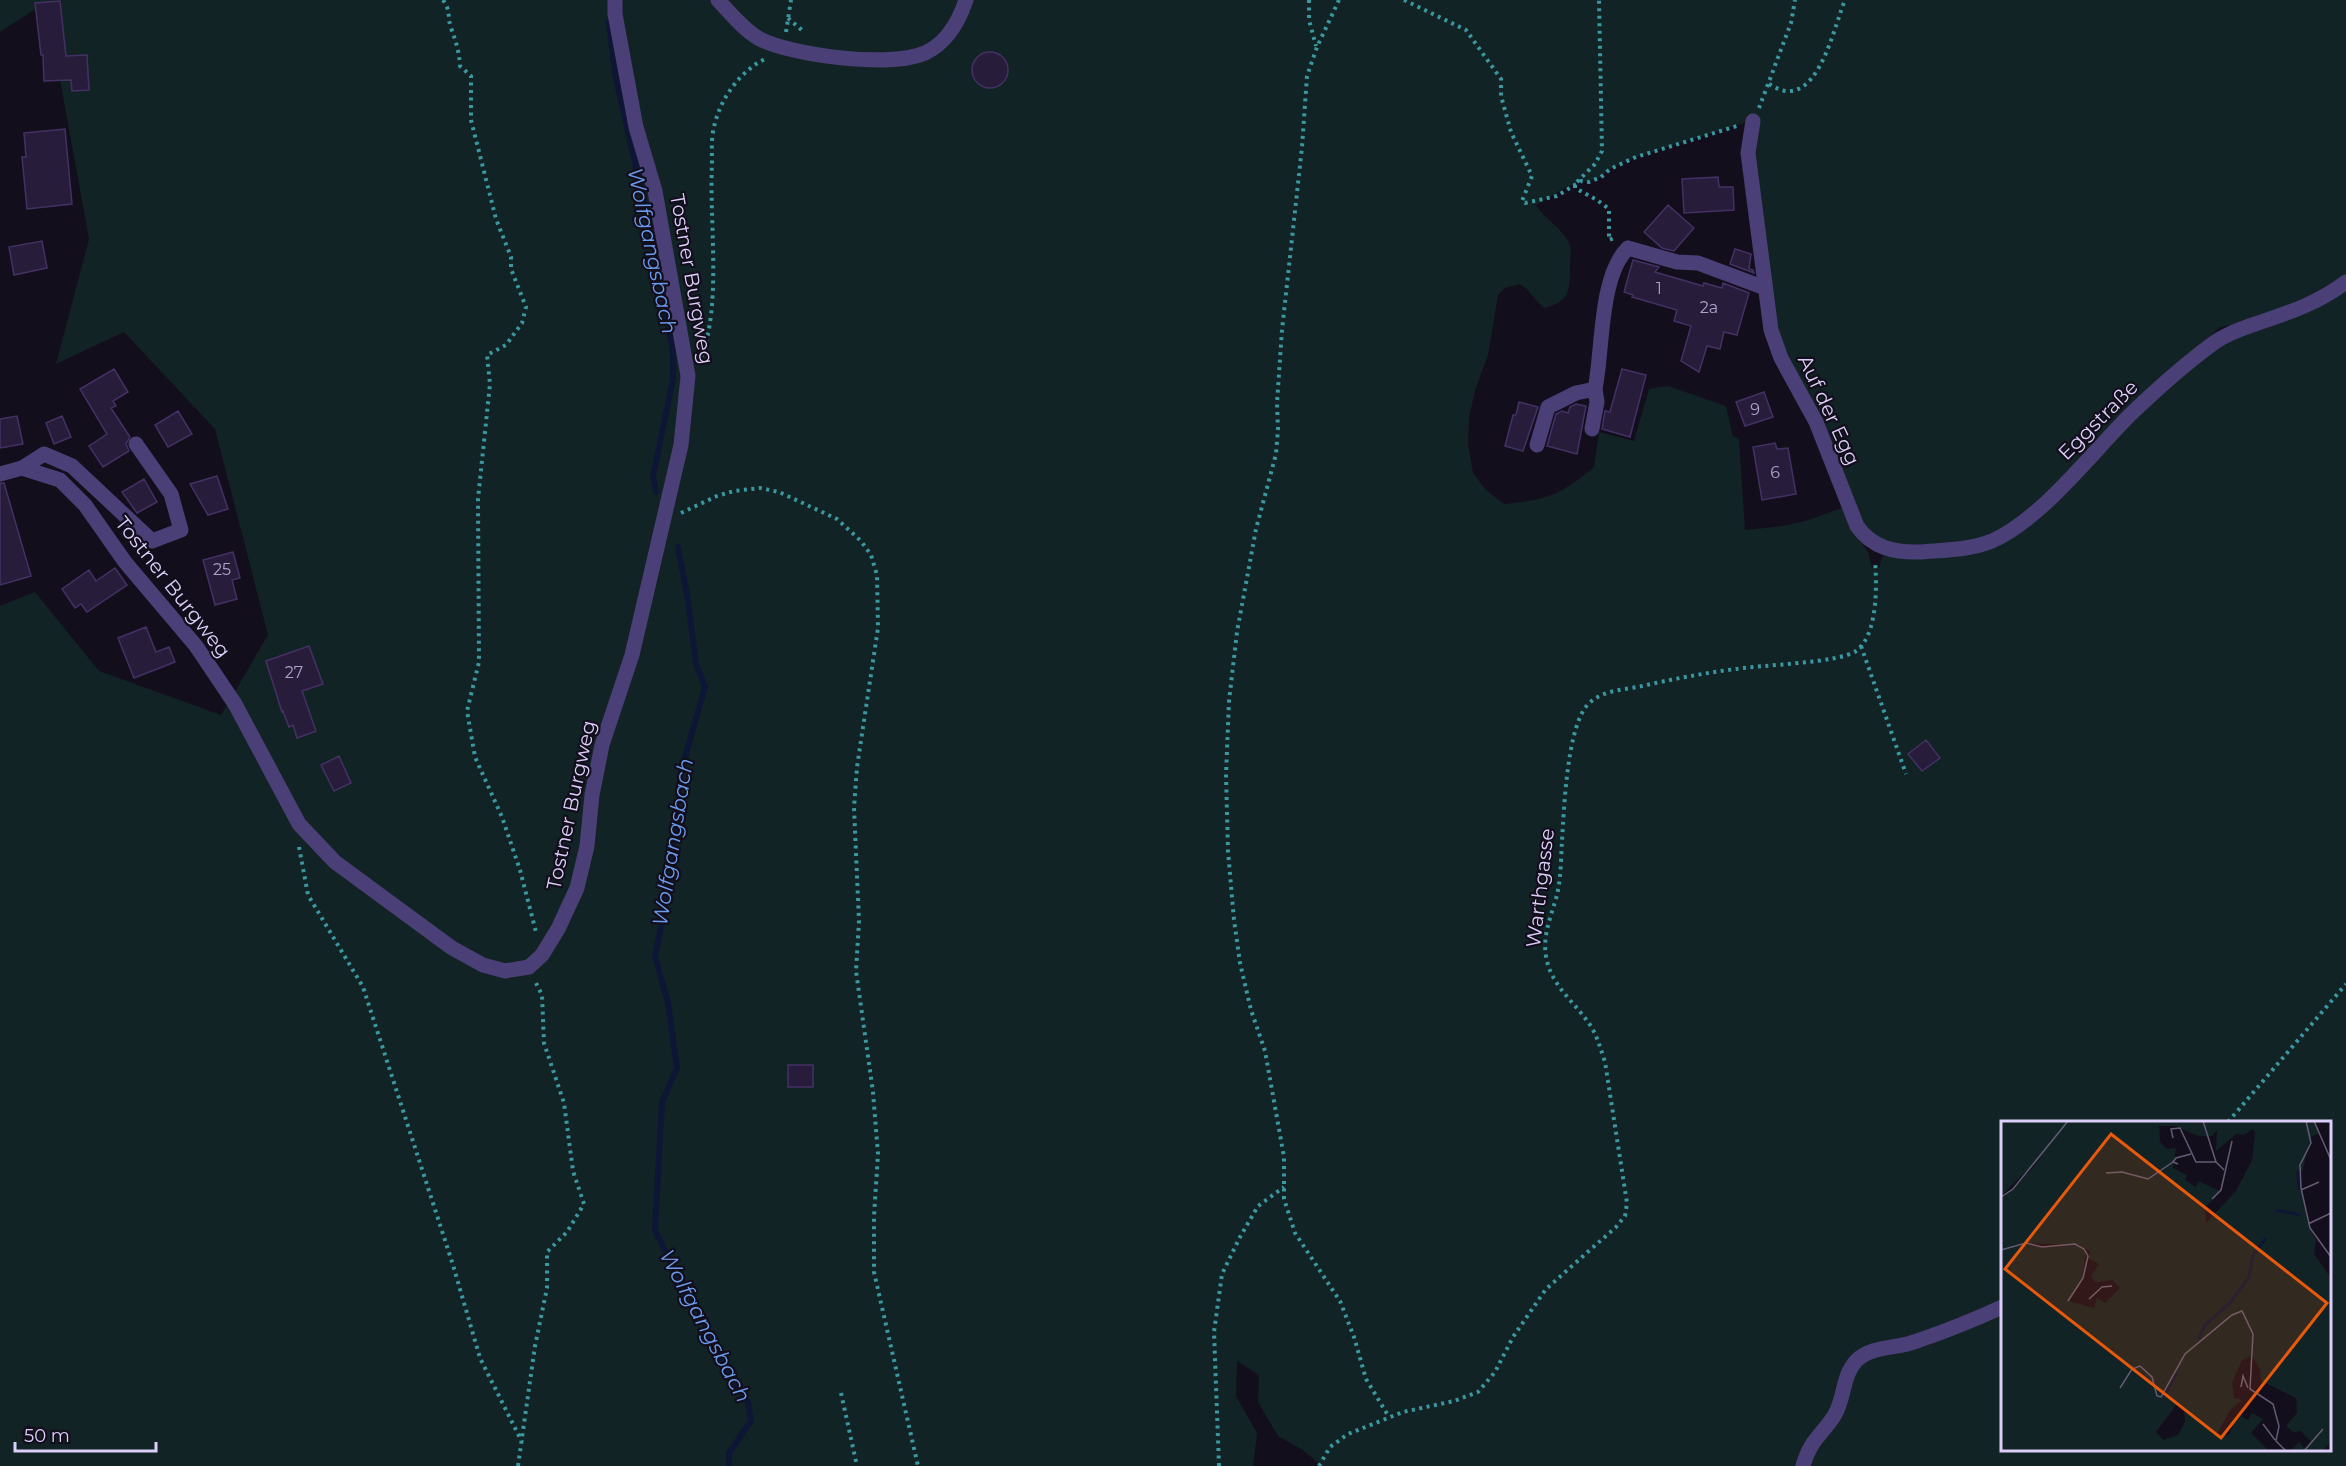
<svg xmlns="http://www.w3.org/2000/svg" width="2346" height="1466" font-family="Montserrat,sans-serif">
  <rect width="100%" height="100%" fill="#130e1c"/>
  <path fill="#122325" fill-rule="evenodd" d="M0 0H2346V275L2317 296 2300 304 2244 323 2220 327 2129 410 2054 489 2024 515 2002 532 1990 537 1957 546 1916 547 1900 546 1875 538 1869 533 1862 523 1820 421 1785 356 1776 329 1752 153 1757 119 1636 157 1610 169 1601 177 1589 182 1581 181 1565 188 1536 205C1545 220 1563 228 1570 245 1572 250 1570 258 1570 264 1569 288 1573 300 1545 308 1534 301 1530 289 1519 284L1505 288 1498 295 1488 355 1475 390 1469 418 1468 444 1473 473 1486 490 1504 504C1548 500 1560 495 1594 467L1599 432 1634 441 1649 389 1668 386 1726 406 1733 437 1739 438 1745 530C1765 528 1785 527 1805 521 1819 517 1831 511 1845 507L1852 529 1868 552 1872 568H1879L1882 557 1888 554 1915 557 1957 555 1979 550 2006 540 2044 510 2136 417 2188 369 2215 349 2243 334 2303 313 2321 305 2346 288V1466H1322L1303 1450 1278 1436 1258 1402 1259 1375 1237 1361 1236 1396 1257 1433 1253 1466H0V606L35 592 99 671 221 715 268 635 215 429 124 332 56 364 89 239 46 2 0 32ZM2002 1122H2330V1450H2002Z"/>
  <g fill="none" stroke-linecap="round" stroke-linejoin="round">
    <path stroke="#0e1635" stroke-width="6" d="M609 22 615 74 650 229 673 352V379L653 476 656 492
      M678 547 688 600 696 664 705 687 680 775 672 874 655 956 668 1003 677 1068 662 1102 655 1230 672 1265 703 1318 717 1358 748 1402 751 1421 729 1453V1466"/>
  </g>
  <path fill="#281c3b" stroke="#443164" stroke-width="1.5" d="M60 1 66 56 87 55 89 90 72 91 71 80 44 81 43 55H41L35 3Z
    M972 70a18 18 0 1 1 36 0a18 18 0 1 1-36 0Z
    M65 129 72 204 27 209 22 157H26L24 133Z
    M1718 177 1719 187H1733L1734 210 1684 213 1682 179Z
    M1668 205 1694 228 1674 251 1662 248 1644 232Z
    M42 241 47 268 14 275 9 247Z
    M1735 249 1751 254 1749 269 1753 270 1754 273 1730 264Z
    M1633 260 1659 267 1655 272 1703 286 1704 283 1722 288 1723 283 1749 293 1737 335 1724 332 1720 349 1707 346 1699 372 1681 361 1691 326 1674 321 1677 310 1632 297 1633 295 1624 292Z
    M114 369 128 392 113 401 116 406 111 408 130 437 126 444 129 451 103 467 89 446 107 434 80 389Z
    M1622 369 1646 375 1630 437 1602 429 1605 411 1610 412Z
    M1764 392 1773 417 1745 426 1736 402Z
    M1519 402 1538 407 1523 451 1505 446 1513 415H1516Z
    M1576 404 1586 406 1577 454 1547 446 1556 414 1562 411 1568 413 1570 407Z
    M178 411 192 434 168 447 155 425Z
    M17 416 23 444 0 448V419Z
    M62 416 71 437 54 444 46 423Z
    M1775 443 1777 449 1788 448 1796 494 1762 500 1753 447Z
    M217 476 228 509 208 515 190 484Z
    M144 479 157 502 137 513 122 492Z
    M0 483H4L31 576 0 585Z
    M233 552 240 578 232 580 237 599 215 605 203 560Z
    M115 568 127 585 87 612 81 604 75 608 62 589 89 570 96 581Z
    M146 627 156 652 169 647 175 662 134 678 118 638Z
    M309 646 323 684 302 691 316 731 297 738 293 725 289 727 283 711 282 712 266 661Z
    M1926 740 1940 758 1922 771 1908 754Z
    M339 756 351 783 334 791 321 765Z
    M788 1065H813V1087H788Z"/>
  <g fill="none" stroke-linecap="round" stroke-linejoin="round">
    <path stroke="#3b97a1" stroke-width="4" stroke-dasharray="3 4.5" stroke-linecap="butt" d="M443 0C451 11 447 16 451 28 456 42 459 50 460 66L471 76V120L496 219 511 257V269L526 307 522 323 506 345 487 355 490 384 478 499 479 662 467 711 475 757 502 817 520 870 536 932
      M1309 0V20L1316 46
      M1339 0 1317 47 1307 76 1302 147 1282 330 1277 403 1278 429 1276 454 1256 529 1237 632 1229 701 1226 775 1228 851 1234 920 1240 963 1251 1010 1265 1051 1284 1157V1199L1295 1233 1340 1301 1354 1337 1366 1379 1389 1417
      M1404 0 1466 30 1501 79V96L1511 132 1532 176 1522 201 1525 203 1557 196 1581 181 1589 182 1601 177 1610 169 1636 157 1737 126
      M788 18 804 32
      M786 32 791 0
      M1769 84C1776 88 1783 92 1791 91 1822 88 1835 24 1845 0
      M1759 108 1791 23 1795 0
      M1577 182 1595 164 1602 151 1599 0
      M1575 185V188L1597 200 1609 209V240L1614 238
      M701 357C722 307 709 220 712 164 712 152 711 138 714 127 720 99 740 71 765 59
      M681 513 717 496 734 491 760 488 779 492 837 519 861 541 871 555 877 575 878 628 857 767 854 808 859 921 856 971 873 1092 878 1154 874 1216V1272L918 1466
      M1861 646 1906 774
      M299 847 308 895 363 987 453 1265 480 1358 522 1442
      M2228 1122 2346 984
      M841 1393 857 1466
      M518 1466 535 1346 547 1288V1252L567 1232 584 1204 573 1171 564 1103 544 1043 542 995 535 981
      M1219 1466 1214 1332 1222 1274 1240 1237 1258 1206 1284 1187
      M1319 1466 1330 1447 1348 1434 1403 1412 1454 1401 1478 1392 1495 1372 1513 1337 1546 1289 1616 1227 1625 1216 1627 1203 1605 1062C1601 1050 1598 1039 1592 1028 1578 1005 1553 988 1547 961 1541 938 1551 917 1557 895 1561 878 1561 858 1562 841 1564 808 1567 734 1585 708 1598 690 1623 690 1642 686 1673 679 1704 673 1736 669 1761 665 1839 663 1856 651 1878 635 1877 585 1875 561"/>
    <path stroke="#4a3f76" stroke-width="15" d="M718 0C730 13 743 29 758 38 792 56 890 68 925 53 947 43 959 21 966 0
      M1753 121 1748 153 1771 330 1781 358 1816 422 1857 526C1872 548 1895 553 1921 552 1945 550 1970 550 1992 541 2042 519 2093 451 2132 413 2157 389 2184 365 2211 345 2225 334 2244 328 2261 322 2291 312 2320 302 2346 282
      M1628 248 1677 262 1698 263 1765 288
      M1592 429 1597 402 1595 389
      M1537 445 1548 407 1576 393 1595 389C1603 351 1599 276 1628 248
      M22 468 44 454 72 466 152 541 181 530 171 494 136 444
      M0 474 22 468 60 480 85 505 125 562 196 646 235 704 299 824 335 862 452 948 483 965 505 971 529 967 542 955 558 929 577 888 587 846 592 795 602 745 632 655 681 445 688 376 655 191 636 127 615 14V0
      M1803 1466C1810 1440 1821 1436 1834 1416 1845 1399 1842 1376 1856 1361 1872 1345 1897 1349 1917 1341 1946 1331 1974 1320 2002 1307"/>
  </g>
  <g text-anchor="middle" stroke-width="4.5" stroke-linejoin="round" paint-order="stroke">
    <g font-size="16" fill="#aea2ca">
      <text x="1659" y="294">1</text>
      <text x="1709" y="313">2a</text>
      <text x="1755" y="415">9</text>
      <text x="1775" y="478">6</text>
      <text x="222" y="575">25</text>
      <text x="294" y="678">27</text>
    </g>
    <g font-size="20" fill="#dbcff9" stroke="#130e1c">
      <text transform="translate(692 279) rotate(80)" y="7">Tostner Burgweg</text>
      <text transform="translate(1829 410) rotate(65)" y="7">Auf der Egg</text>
      <text transform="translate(2098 420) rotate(-45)" y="7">Eggstraße</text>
      <text transform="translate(173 587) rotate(52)" y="7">Tostner Burgweg</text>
      <text transform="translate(571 805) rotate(-78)" y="7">Tostner Burgweg</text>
      <text transform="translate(1540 888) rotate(-83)" y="7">Warthgasse</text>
    </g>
    <g font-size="21" font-style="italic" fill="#6a9bec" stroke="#130e1c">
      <text transform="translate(652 251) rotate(78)" y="7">Wolfgangsbach</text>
      <text transform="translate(673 842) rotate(-81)" y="7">Wolfgangsbach</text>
      <text transform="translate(705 1326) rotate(62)" y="7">Wolfgangsbach</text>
    </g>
  </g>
  <g transform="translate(2001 1121)">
    <rect width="330" height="330" fill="#130e1c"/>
    <path d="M0 0H313L318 12 310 16 299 59 307 103 315 120 313 133 330 157V321L321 330H289L298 321 303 327 310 321 300 310 292 311 285 305 296 292 295 277 260 260 259 248 251 235 241 239 231 262 233 277 241 279 229 289 216 313 228 314 235 297 240 295 247 299 251 292 262 298 250 312 268 330H0V76L13 68 43 33 0 75ZM158 5H174L197 15H211L216 9 215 30 235 13 243 14 252 8 254 11 251 39 235 70 205 102 204 87 219 70 197 60 195 66 184 59 186 54 172 47 175 27 166 28 159 21ZM22 122 78 124 89 130 87 137 98 143 90 155 94 161 112 159 119 167 104 182 96 177 93 187 68 180 81 157 85 130 74 124 41 127 25 123 7 127ZM176 283 183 288 184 301 177 314 162 319 155 311Z" fill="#122325" fill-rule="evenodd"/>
    <path fill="none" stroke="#0e1635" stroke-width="3" d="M297 50 298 69M275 89 299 94M197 218 205 203 229 182 248 156 252 134 265 117M165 272 176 252"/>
    <path fill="none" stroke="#635b74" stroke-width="1.5" d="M202 0 215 41M305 0 310 22 299 44 300 67 309 107 330 136M313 0 330 39M172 17 170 8 179 7 195 41H215L223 49M177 43 172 41 175 37 190 33M105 52 121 51 147 58 172 41M300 69 318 61M0 76 12 68 67 0M211 78 220 69 231 20M307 103 330 92M0 129 25 122 41 126 74 123 83 128 87 135 82 157 67 180M88 178 101 166 111 165M240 266 242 255 247 267M119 267 131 248 139 245 151 256 156 275 160 276 184 233 231 194 241 190 252 213 249 268 272 283 278 305 275 320 285 330M262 303 274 319M303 330 322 308"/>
    <path fill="#e8590c" fill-opacity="0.15" stroke="#e8590c" stroke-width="3" d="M110 13 326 182 220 317 4 148Z"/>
    <rect width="330" height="330" fill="none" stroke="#dbcff9" stroke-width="3"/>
  </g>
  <path d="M15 1442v9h141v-9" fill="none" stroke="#dbcff9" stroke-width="3"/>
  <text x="24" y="1442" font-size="18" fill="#dbcff9" stroke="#130e1c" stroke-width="4.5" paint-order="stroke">50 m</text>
</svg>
